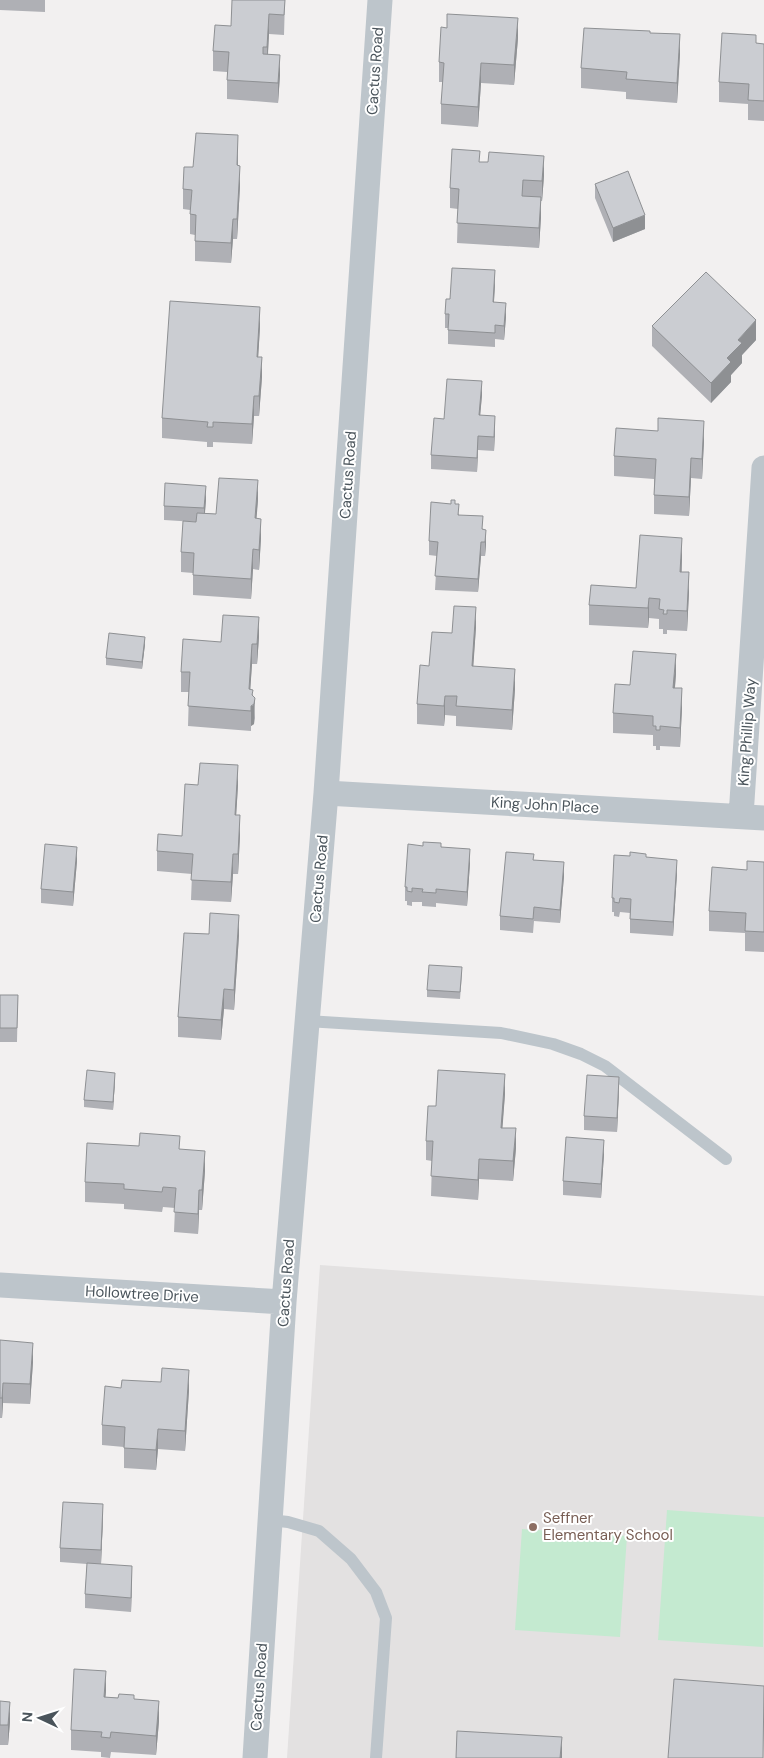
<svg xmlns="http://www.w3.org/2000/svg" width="764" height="1758" font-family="'DM Sans',sans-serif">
  <rect width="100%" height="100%" fill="#f2f0f0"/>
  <path fill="#e3e1e1" d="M320 1265 764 1296V1758H287Z"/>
  <path fill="#c4ead0" d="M667 1510 764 1517 763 1647 658 1640Z
    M522 1529 627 1536 620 1637 515 1630Z"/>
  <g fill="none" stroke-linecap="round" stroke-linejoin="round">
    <path stroke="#bdc5cb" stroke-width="12" d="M307 1021 501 1033 553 1044 581 1054 605 1066 726 1159
      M270 1520 288 1522 319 1531 351 1559 376 1592 386 1618 376 1758"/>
    <path stroke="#bdc5cb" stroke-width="25" d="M326 793 764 818
      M741 816 764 468
      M0 1285 284 1302
      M255 1758 284 1302 326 793 380 0"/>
  </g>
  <path fill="#afb0b5" d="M0 0H45V12L0 10Z
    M285 0 284 35 269 34 268 55 280 75 278 103 227 99V72L213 71V51L231 26Z
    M650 33 680 54 677 103 626 99V92L581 88V68Z
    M518 38 514 85 481 83 478 127 441 124V104L443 82H439V62Z
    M756 43 764 44V121L748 120V104L719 102V82Z
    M238 155V165L240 186 237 239H233L231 263 195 261V235L190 234V210L183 209V189L193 167Z
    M480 162 544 176 542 201H541V217L539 248 457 243 458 209 450 208V188Z
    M595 184 645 229 613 242 595 198Z
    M495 284 494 302 506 317 504 340 495 339V347L448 344V328H445V314L450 299Z
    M652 326 756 340 742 355V363L731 375V382L711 403 652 346Z
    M260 327 258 357 262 377 259 416H254L252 444 213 442V447H207V442L162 438V418Z
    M482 395 480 415 495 430 494 451 478 450 477 472 431 469V455L444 419Z
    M704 441 702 479 691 478 689 516 654 514V479L614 476V456Z
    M206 500 205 513 216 514 258 500 256 518 261 538 259 570 253 569 251 599 193 595V573L181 572V552L196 522 164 520V506Z
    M451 504H455L459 515 483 529 486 544 485 556H481L478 592 435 590 437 556 429 555V541Z
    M682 558V572L689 592 687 631 667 630V634H663V629H659V619L649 618 648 628 589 625V605L636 588Z
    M476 627 473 666 515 689 512 730 456 726V716L445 715 444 726 417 724V704L429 666 452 633Z
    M259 637 257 664H252L250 690 253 695 255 718 254 724 251 726V731L188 726 189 692H181V672L221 642Z
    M145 644 142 669 106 665V658Z
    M676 674 675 688 682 708 680 747 660 746V750H656V746H653V735L613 733V713L630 685Z
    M198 785H238L236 815 240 835 238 874H233L231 902 191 900 192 874 157 871V851L182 836Z
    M441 847 470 863 467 906 436 903V907L422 906V902H412V906L407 905V901H405V887Z
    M630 856 646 857 677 873 673 936 630 933V913L620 912 619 917 614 916V912H612V898Z
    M534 860 564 876 560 923 534 921 533 933 500 930V916Z
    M77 861 73 906 41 903V889Z
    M764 862V952L745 951V933L709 931V911L747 870Z
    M209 934 239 935 234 1010 224 1009 221 1040 178 1037V1017Z
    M462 974 460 999 427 997V990Z
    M0 995H18L17 1042H0Z
    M115 1081 113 1110 84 1107V1100Z
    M619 1090 617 1132 584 1130V1116Z
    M505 1094 502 1128 516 1148 513 1181 479 1179 478 1200 431 1196 432 1161 426 1160V1141L436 1106Z
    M180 1149 205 1171 202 1210H199L198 1234 174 1232 175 1208 163 1207 162 1212 124 1209V1204L85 1202V1182Z
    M604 1154 601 1198 563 1195V1181Z
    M0 1340 33 1362 30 1404 3 1403 2 1418H0Z
    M121 1388 189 1390 185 1451 158 1449 156 1470 124 1468V1447L102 1445V1425Z
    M103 1518 101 1564 132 1580 131 1612 85 1608V1594L87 1564 60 1562V1548Z
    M106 1691 105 1697 134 1699 159 1721 156 1755 111 1752 110 1758 101 1757V1752L71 1750V1730Z
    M0 1701 10 1722 8 1745H0Z"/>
  <path fill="#8e9093" d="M269 14V34L267 67V47Z
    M518 18V38L514 85V65Z
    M680 34V54L677 103V83Z
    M280 55V75L278 103V83Z
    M481 63V83L478 127V107Z
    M238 135V155L237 185V165Z
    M544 156V176L542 201V181Z
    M240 166V186L237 239V219Z
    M541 197V217L539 248V228Z
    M645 215V229L613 242V228Z
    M233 219V239L231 263V243Z
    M495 270V284L493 316V302Z
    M506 303V317L504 340V326Z
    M260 307V327L257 377V357Z
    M756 320V340L742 355V363L731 375V382L711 403V383L727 358 738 340Z
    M262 357V377L259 416V396Z
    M482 381V395L479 429V415Z
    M254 396V416L252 444V424Z
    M495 416V430L494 451V437Z
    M704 421V441L702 479V459Z
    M478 436V450L477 472V458Z
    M691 458V478L689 516V497Z
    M258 480V500L255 538V518Z
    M206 486V500L204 522V508Z
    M261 519V538L259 570V550Z
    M486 530V544L485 556V542Z
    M682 538V558L680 591V572Z
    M481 542V556L478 592V579Z
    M253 549V569L251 599V579Z
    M689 572V592L687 631V611Z
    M649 598V618L648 628V608Z
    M476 607V627L472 686V666Z
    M259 617V637L257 664V644Z
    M145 637V644L142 669V662Z
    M252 644V664L249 709V689Z
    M676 654V674L673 708V688Z
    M515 669V689L512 730V710Z
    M682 688V708L680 747V728Z
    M445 696V715L444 726V706Z
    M255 698 254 724 251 726V731V706H253Z
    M238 765V785L235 835V815Z
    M240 815V835L238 874V854Z
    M77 847V861L73 906V892Z
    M470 849V863L467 906V892Z
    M233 854V874L231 902V882Z
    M677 860V873L673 936V922Z
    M564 862V876L560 923V910Z
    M239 915V935L234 1010V990Z
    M224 989V1009L221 1040V1020Z
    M115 1073V1081L113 1110V1102Z
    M505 1074V1094L501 1148V1128Z
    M619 1077V1090L617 1132V1118Z
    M516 1128V1148L513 1181V1161Z
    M604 1140V1154L601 1198V1184Z
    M205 1151V1171L202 1210V1190Z
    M479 1159V1179L478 1200V1180Z
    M199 1190V1210L198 1234V1214Z
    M33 1343V1362L30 1404V1384Z
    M189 1370V1390L185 1451V1431Z
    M3 1383V1403L2 1418V1398Z
    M158 1429V1449L156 1470V1450Z
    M103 1504V1518L101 1564V1550Z
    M132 1566V1580L131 1612V1598Z
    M106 1671V1691L104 1717V1697Z
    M159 1701V1721L156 1755V1736Z
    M10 1702V1722L8 1745V1725Z
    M562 1737V1758H560Z"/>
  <path fill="#cbcdd2" stroke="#8e9093" d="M232 0H285L284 15 269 14 267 47H263V54L280 55 278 83 227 80 229 52 213 51 215 25 231 26Z
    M447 14 518 18 514 65 481 63 478 107 441 104 444 63 439 62 441 27 447 28Z
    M584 28 650 31V33L680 34 677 83 626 79 627 72 581 68Z
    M722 33 756 35V43L764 44V101L748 100 749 84 719 82Z
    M196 133 238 135 237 165 240 166 237 219H233L231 243 195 241 196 215 190 214 192 190 183 189 184 167H193Z
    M452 149 480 151 479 162H488L489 152 544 156 542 181 523 180 522 196 541 197 539 228 457 223 459 189 450 188Z
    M628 171 645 215 613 228 595 184Z
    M452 268 495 270 493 302 506 303 504 326 495 325V333L448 330 449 314H445L446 299H450Z
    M706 272 756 320 738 340 742 343 727 358 731 362 711 383 652 326Z
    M170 301 260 307 257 357H262L259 396H254L252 424 213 422V427H207L208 422 162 418Z
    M447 379 482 381 479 415 495 416 494 437 478 436 477 458 431 455 434 418 444 419Z
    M658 418 704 421 702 459 691 458 689 497 654 495 656 459 614 456 616 428 658 431Z
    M219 478 258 480 255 518 261 519 259 550 253 549 251 579 193 575 194 553 181 552 183 521 196 522 197 513 216 514Z
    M165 483 206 486 204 508 164 506Z
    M451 500H455V504H459L458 515 483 516 482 529 486 530 485 542H481L478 579 435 576 438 542 429 541 431 502 451 504Z
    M640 535 682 538 680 572H689L687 611 667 610V614H663L664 610 659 609 660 599 649 598 648 608 589 605 591 585 636 588Z
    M454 606 476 607 472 666 515 669 512 710 456 706 457 696H445L444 706 417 704 420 665 429 666 432 632 452 633Z
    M223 615 259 617 257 644H252L249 689 253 690 252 695 255 698 254 704 251 706V711L188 706 190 672H181L183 639 221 642Z
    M109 633 145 637 142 662 106 658Z
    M633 651 676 654 673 688H682L680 728 660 726V730H656V726H653V716L613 713 615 684 630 685Z
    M200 763 238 765 235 815H240L238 854H233L231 882 191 880 193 854 157 851 158 834 182 836 185 784 198 785Z
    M423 842 441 843V847L470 849 467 892 436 889V893L422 892 423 889 412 888V892L407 891V887H405L408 844 423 846Z
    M45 844 77 847 73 892 41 889Z
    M506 852 534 854 533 860 564 862 560 910 534 907 533 919 500 916Z
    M630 852 646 854V857L677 860 673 922 630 919 631 899 620 898 619 903 614 902V898H612L614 855 630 856Z
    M747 861 764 862V932L745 931 746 913 709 911 712 867 747 870Z
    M210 913 239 915 234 990 224 989 221 1020 178 1017 184 933 209 934Z
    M429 965 462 967 460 992 427 990Z
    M0 995H18L17 1028H0Z
    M87 1070 115 1073 113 1102 84 1100Z
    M438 1070 505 1074 501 1128H516L513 1161 479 1159 478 1180 431 1176 433 1141H426L428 1106H436Z
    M587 1075 619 1077 617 1118 584 1116Z
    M140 1133 180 1136 179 1149 205 1151 202 1190H199L198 1214 174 1212 176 1188 163 1187 162 1192 124 1189V1184L85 1182 87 1143 139 1146Z
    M566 1137 604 1140 601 1184 563 1181Z
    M0 1340 33 1343 30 1384 3 1383 2 1398H0Z
    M162 1368 189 1370 185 1431 158 1429 156 1450 124 1448 125 1427 102 1425 105 1386 121 1388 122 1380 161 1382Z
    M63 1502 103 1504 101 1550 60 1548Z
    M87 1563 132 1566 131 1598 85 1594Z
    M74 1669 106 1671 104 1697 118 1698 119 1694 134 1695V1699L159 1701 156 1736 111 1732 110 1738 101 1737 102 1732 71 1730Z
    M674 1679 764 1686 763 1758H668Z
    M0 1701 10 1702 8 1725H0Z
    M457 1731 562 1737 560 1758H456Z"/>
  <circle fill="#8d6e63" stroke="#fff" stroke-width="2" cx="533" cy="1527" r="5"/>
  <g text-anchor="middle" stroke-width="4" stroke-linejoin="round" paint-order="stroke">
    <g font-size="15" fill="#4a545b" stroke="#fff">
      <text transform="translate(375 71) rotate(-86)" y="5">Cactus Road</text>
      <text transform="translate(348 475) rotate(-86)" y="5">Cactus Road</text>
      <text transform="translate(747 732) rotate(-86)" y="5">King Phillip Way</text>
      <text transform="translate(545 805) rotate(3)" y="5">King John Place</text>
      <text transform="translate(319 879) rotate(-85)" y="5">Cactus Road</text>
      <text transform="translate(286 1283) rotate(-86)" y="5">Cactus Road</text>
      <text transform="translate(142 1294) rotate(3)" y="5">Hollowtree Drive</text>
      <text transform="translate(259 1687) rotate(-86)" y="5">Cactus Road</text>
    </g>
    <g font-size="15" fill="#785e54" stroke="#fff" text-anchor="start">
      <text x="543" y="1523">Seffner<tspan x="543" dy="17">Elementary School</tspan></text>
    </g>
  </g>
  <g transform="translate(40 1718) rotate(274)" stroke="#ffffff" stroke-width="4" paint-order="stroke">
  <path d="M0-4L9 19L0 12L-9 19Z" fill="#4a545b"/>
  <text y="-8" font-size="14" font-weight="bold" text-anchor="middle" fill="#4a545b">N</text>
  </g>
</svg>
